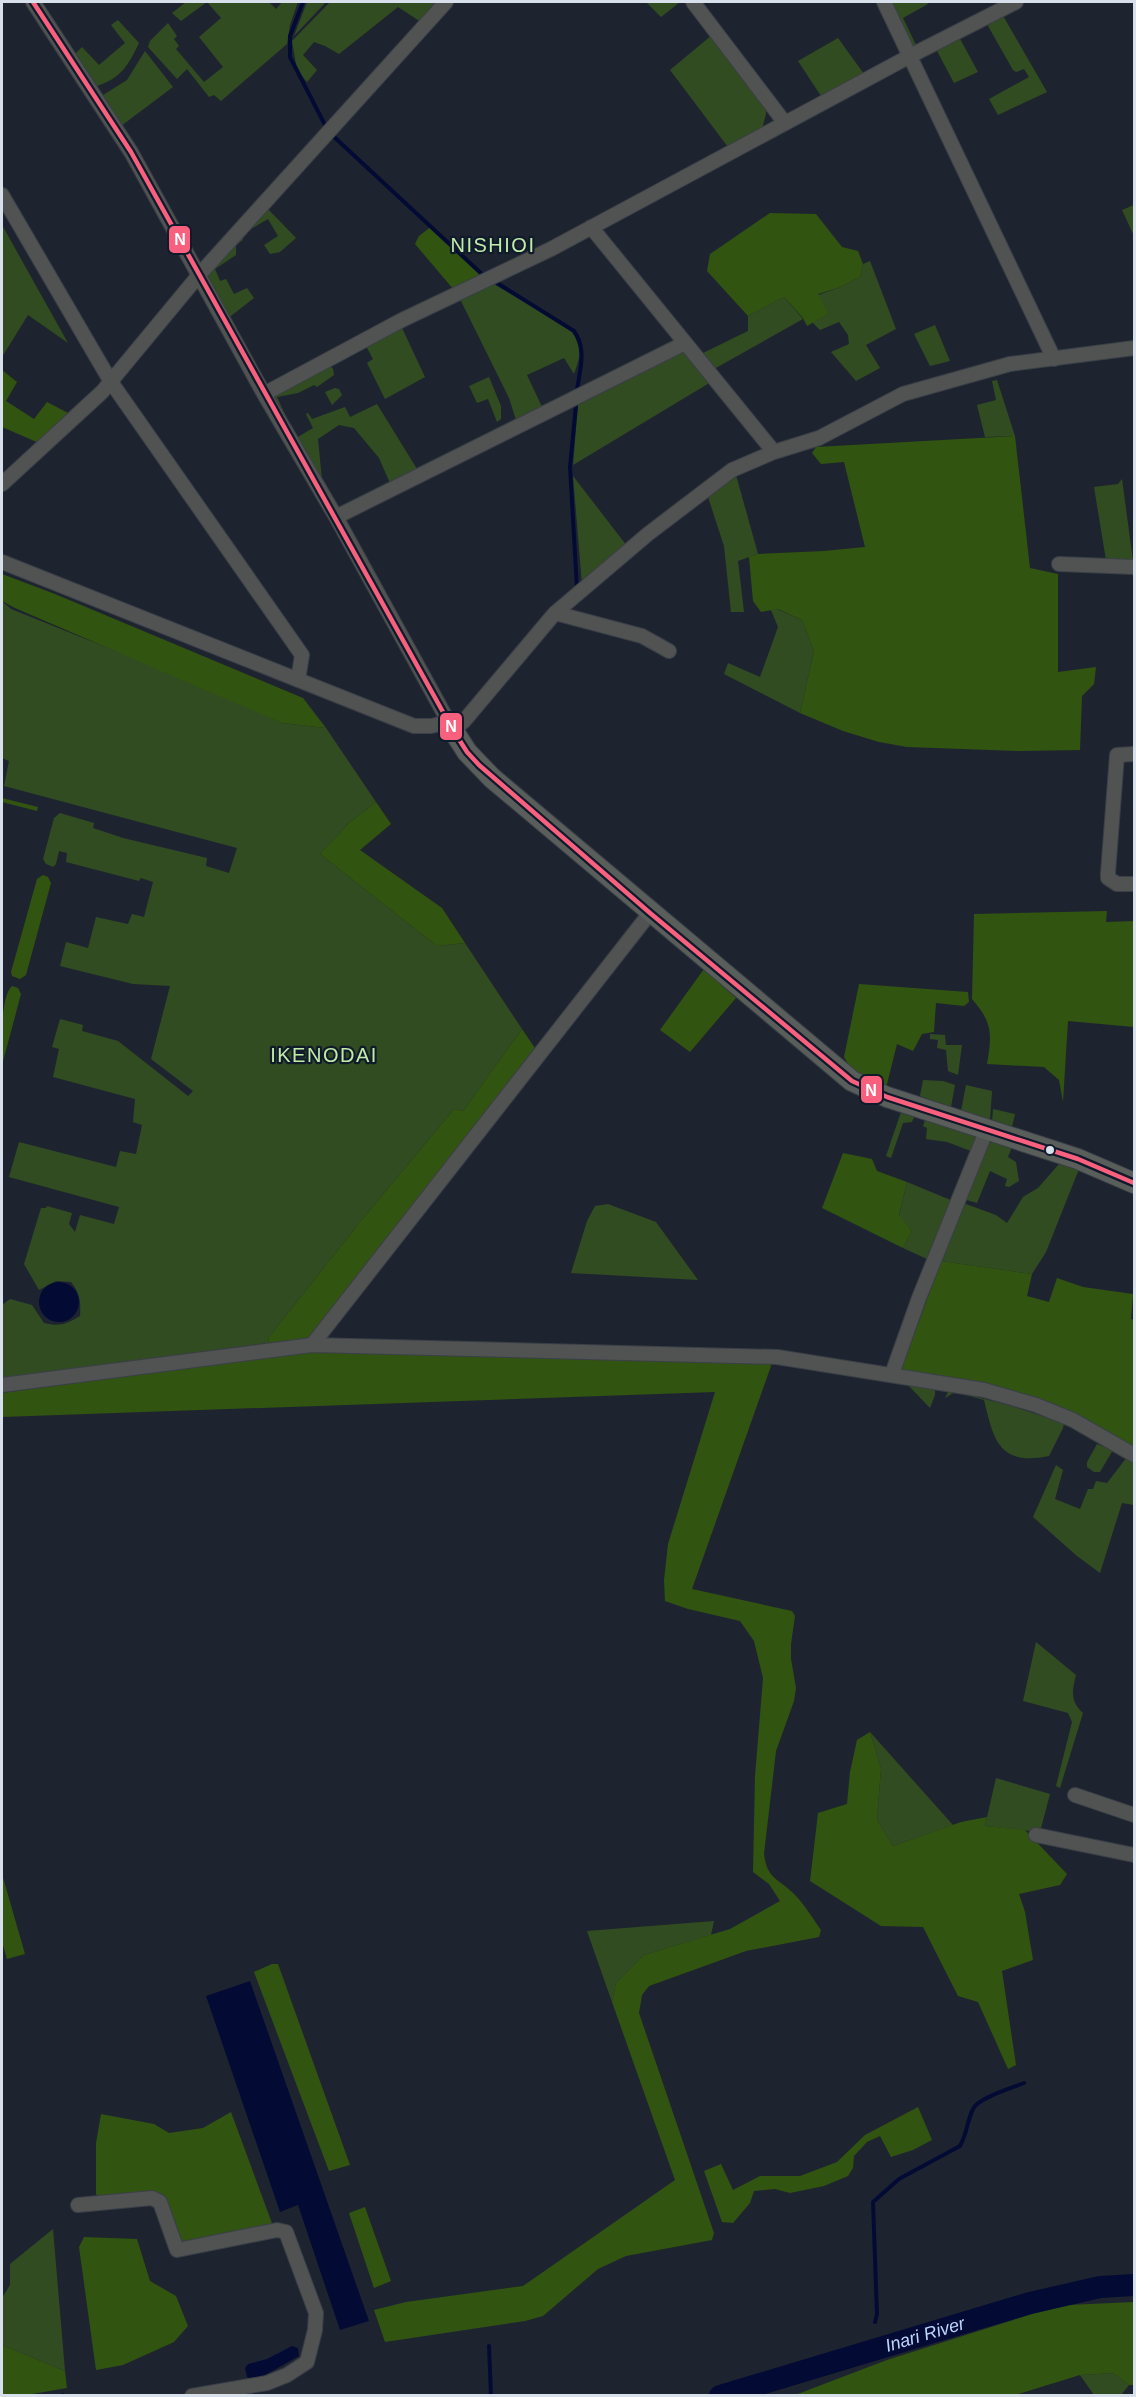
<svg xmlns="http://www.w3.org/2000/svg" width="1136" height="2397" font-family="Arial,sans-serif">
  <rect width="100%" height="100%" fill="#1e242f"/>
  <path fill="#324c21" d="M186 2H269L276 9 282 2H298L290 25 287 44 221 101 214 95 209 97 187 69 177 79 148 47 150 41 168 23 177 36 174 39 179 46 176 49 204 82 223 67 199 37 221 18 207 2 181 21 172 13Z
    M307 2H326L294 36Z
    M330 2H440L421 22 398 7 339 54 325 46 314 42 303 55 317 70 307 82 297 70 292 41Z
    M646 2H680L661 17Z
    M893 2H927L928 4 903 18 916 45 911 48 889 4Z
    M1002 14 1047 92 998 115 989 99 1029 77 1024 69 1016 72 1013 70 988 26 989 20Z
    M118 20 139 43C128 66 121 78 97 86L74 55 82 47 99 65 125 43 111 25Z
    M712 35 765 102 766 114 762 129 728 147 670 70Z
    M958 35 978 72 954 83 935 47Z
    M838 38 864 74 821 96 798 61Z
    M145 51 173 87 121 126 100 97 127 80Z
    M1134 205V236L1122 210Z
    M267 208 296 238 280 252 270 254 264 245 278 236 268 219 251 229V226Z
    M2 225 68 343 28 315 2 357Z
    M241 236 243 240 236 245V255L215 269 220 281 226 279 234 294 247 288 254 298 227 319 204 274Z
    M870 261 896 329 866 345 880 368 856 381 831 352 849 344 848 335 839 322 820 330 812 322 829 313 818 295 838 288 860 277 863 264Z
    M492 283 571 330C582 348 581 355 574 374L564 358 527 375 543 409 516 420 509 398 460 299Z
    M784 297 803 319 714 369 703 353 748 331V316Z
    M935 325 950 361 930 366 914 334Z
    M402 328 425 377 385 399 367 363 373 359 366 346Z
    M681 352H687L711 382 573 465 578 405Z
    M328 363 333 369 334 375 317 387 314 385 298 393 277 397 296 438 313 428 306 414 308 413 312 419 345 407 350 417 377 404 417 469 390 483 379 458 354 428 339 425 318 439 322 480 317 478 270 396Z
    M489 377 501 406V419L497 422 488 399 477 403 469 386Z
    M997 380 1015 436 985 437 977 405 996 400 992 381Z
    M335 388 339 389 342 395 332 405 325 392Z
    M736 475 758 554 738 561 744 612H731L724 546 708 497Z
    M573 476 627 546 582 584Z
    M1122 479 1133 561 1106 560 1094 487 1118 484Z
    M2 601 11 609 178 676 282 723 326 728 376 802 349 823 320 854 437 946 465 943 522 1029 463 1111 454 1109 360 1222 269 1337 268 1343 2 1378V1305L10 1299 32 1305 44 1323C59 1327 67 1324 80 1316 81 1302 80 1293 71 1282L56 1281 39 1290 24 1264 41 1208H46L47 1206 72 1213 69 1224 75 1232 80 1215 114 1224 119 1207 9 1177 19 1142 116 1167 120 1151 136 1154 142 1125 133 1122 135 1099 53 1077 59 1049 52 1047 60 1019 83 1025 82 1031 118 1041 188 1096 193 1091 151 1059 170 986 133 984 60 966 66 942 88 948 96 917 128 924 132 914 144 917 153 882 141 878 139 881 66 862 67 853 59 851 56 864 53 867 46 864 43 859 54 818 60 813 94 823 93 828 123 838 207 858 206 866 229 873 237 848 4 786 9 761 2 758Z
    M777 609 802 620 814 651 800 713 724 674 728 663 760 677 778 627 771 610Z
    M930 1034 945 1035 946 1045H962L958 1075 948 1071 946 1050 937 1048 938 1040 930 1039Z
    M923 1080 943 1081 955 1085 951 1107 920 1096Z
    M966 1085 992 1091 990 1120 961 1111Z
    M993 1109 1015 1114 1012 1127 992 1122Z
    M901 1112 915 1115 912 1122 903 1123 891 1158 886 1156Z
    M925 1120 975 1134 978 1138 971 1151 947 1142 926 1139 927 1128 923 1126Z
    M994 1141 1012 1147 1008 1157 1016 1162 1019 1181 1009 1187 1005 1186 1007 1179 990 1171 977 1203 963 1199 989 1143Z
    M1059 1164 1079 1169 1046 1252 1032 1274 941 1261 963 1203 996 1215 1007 1223 1023 1197 1038 1188Z
    M907 1182 953 1201 927 1259 903 1248 912 1231 899 1216Z
    M608 1204 656 1222 698 1280 571 1273 587 1221 595 1206Z
    M908 1385 935 1387V1395L930 1408Z
    M949 1390 1008 1405 1064 1423 1063 1428 1049 1456C999 1466 994 1441 984 1400L955 1392 945 1398Z
    M1097 1444 1113 1450 1100 1472H1094L1087 1467V1462Z
    M1127 1457 1134 1462V1505L1122 1503 1100 1573 1077 1556 1033 1517 1056 1465 1063 1470 1055 1499 1080 1509 1088 1489H1093L1096 1481 1107 1483Z
    M1036 1642 1076 1675C1072 1691 1070 1701 1083 1713L1060 1788 1056 1786 1072 1722 1068 1713 1023 1701Z
    M870 1732 953 1825 893 1846 877 1820 881 1768Z
    M996 1778 1050 1794 1040 1832 985 1826Z
    M714 1921 711 1935 644 1955 616 1983 612 2002 587 1931Z
    M53 2229 65 2371 2 2345V2298L10 2285V2264Z
    M1113 2373 1129 2385 1121 2395H1094L1080 2375Z"/>
  <path fill="#325411" d="M770 213 816 214 842 247 858 251 863 264 860 277 838 288 818 294 829 313 807 326 803 318 784 297 748 316 707 271 710 254Z
    M432 226 484 275 454 290 415 244 419 236Z
    M2 370 17 382 6 401 34 419 47 402 70 414 39 443 2 427Z
    M1015 436 1030 568 1058 574V672L1096 667 1094 684 1082 696 1080 750 1019 751 907 747 879 742 843 731 800 713 814 651 802 620 778 609 761 612 753 601 749 557 758 554 824 551 865 547 844 462 821 464 812 453 816 447Z
    M2 574 55 594 303 698 326 728 282 723 15 608 2 601Z
    M2 798 38 807 37 811 2 802Z
    M376 802 391 824 360 850 442 908 465 943 437 946 320 854 349 823Z
    M43 875 48 877 51 883 26 975 20 979 12 976 11 972 37 879Z
    M1107 911 1106 922 1134 921V1027L1068 1021 1063 1102 1059 1080 1044 1067 987 1064C992 1035 993 1023 972 999L974 914Z
    M704 969 736 998 690 1052 660 1030Z
    M859 984 968 992 969 1002 964 1006 936 1003 934 1032 922 1034 913 1051 897 1044 886 1088 851 1069 844 1057Z
    M12 986 18 988 21 994 2 1065C1 1047 0 997 12 986Z
    M522 1029 537 1051 310 1338 268 1343 269 1337 360 1222 454 1109 463 1111Z
    M843 1153 872 1159 877 1171 907 1182 899 1215 912 1231 903 1248 822 1208Z
    M941 1261 1032 1274 1027 1296 1049 1302 1057 1278 1083 1287 1133 1294 1131 1319 1134 1320V1449L1078 1416 901 1370Z
    M312 1351 769 1362 771 1366 692 1589 792 1611 795 1616 791 1644V1659L796 1688 794 1701 776 1751 764 1854C767 1880 779 1878 795 1895 805 1905 813 1919 821 1930L819 1937 746 1951 649 1986 642 1995 639 2013 714 2233 712 2240 626 2256 598 2269 543 2316 525 2321 385 2342 374 2310 406 2302 523 2286 675 2180 612 2002 616 1983 644 1955 730 1929 780 1901 769 1884 753 1872 755 1776 763 1678 754 1641 740 1621 688 1609 665 1601 664 1580 668 1544 715 1392 2 1417V1393Z
    M870 1732 881 1768 877 1820 893 1846 961 1822 987 1817 985 1826 1025 1830 1067 1874 1060 1885 1019 1894 1025 1912 1033 1960 1002 1971 1016 2065 1008 2069 978 2002 958 1996 923 1927 881 1926 810 1881 818 1813 847 1804 850 1772 857 1740Z
    M2 1874 25 1954 7 1959 2 1942Z
    M272 1964H278L350 2165 329 2171 254 1972Z
    M918 2107 932 2140 913 2150 891 2157 880 2136 867 2142 854 2156 853 2168 848 2176 824 2186 790 2193 775 2189 754 2191 750 2203 733 2223 722 2222 704 2171 721 2164 733 2190 760 2176H800L837 2162 865 2135Z
    M231 2112 273 2226 185 2243 181 2241 163 2195 156 2193 100 2198 96 2194V2143L101 2114 154 2124 169 2133 203 2128Z
    M365 2207 391 2281 374 2288 349 2213Z
    M84 2237 137 2239 150 2281 176 2296 188 2326 174 2342 123 2365 96 2370 79 2247Z
    M1134 2302V2385H1129L1113 2373 1080 2375 1015 2395H795L887 2360 1032 2314 1068 2305Z
    M2 2345 65 2371 67 2388 26 2395H2Z"/>
  <path fill="#030b34" d="M39 1302a20 20 0 1 1 40 0a20 20 0 1 1-40 0Z
    M250 1981 369 2321 340 2330 298 2205 280 2212 206 1996Z
    M292 2346 298 2348 299 2356 258 2379 253 2380 247 2377 245 2368 248 2364 267 2359Z"/>
  <g fill="none" stroke-linecap="round" stroke-linejoin="round">
    <path stroke="#030b34" stroke-width="4" d="M303 2 290 36V57L325 125
      M332 135 484 276
      M494 281 574 331C587 349 580 369 577 390
      M576 405 570 467 577 588
      M875 2322 877 2314 873 2202 899 2179 960 2146C967 2134 967 2121 973 2109 978 2098 1012 2088 1024 2083
      M489 2346 491 2396
      M63 2396V2395"/>
    <path stroke="#030b34" stroke-width="22" id="s1" d="M720 2396 1030 2303 1100 2287 1134 2285"/>
    <g stroke="#3a3f48" stroke-width="16">
      <path id="street" d="M33 2 131 152 264 394 336 517 453 730 464 721 555 613 648 534 732 470 774 452 819 438 903 394 1010 364 1134 348
        M693 2 785 123
        M884 2 1054 359
        M2 195 111 382 302 655 298 680
        M591 227 774 452
        M264 394 402 320 551 249 910 56 1016 2
        M2 484 102 392 199 275 446 2
        M336 517 685 343
        M2 562 414 726H431L449 722
        M1059 564 1134 567
        M555 613 642 636 669 651
        M1134 754 1117 755 1108 873V878L1117 884H1134
        M312 1345 650 913
        M892 1374 919 1298 987 1129
        M2 1385 312 1345 777 1357 984 1390 1036 1405 1073 1420 1134 1455
        M1075 1795 1134 1815
        M1036 1835 1134 1855
        M78 2205 152 2198 160 2202 177 2250 277 2230 286 2232 316 2313 315 2330 307 2362 287 2375 267 2383 192 2396"/>
    </g>
    <g stroke="#3a3f48" stroke-width="22">
      <path id="secondary" d="M453 730 467 752 492 778 852 1081 887 1097 1078 1159 1134 1183"/>
    </g>
    <use href="#street" stroke="#505351" stroke-width="14"/>
    <use href="#secondary" stroke="#5a5e5b" stroke-width="20"/>
    <g stroke="#0f1a2b" stroke-width="9">
      <path id="bus-1" d="M33 2 131 152 453 730 467 752 479 765 650 913 852 1081 887 1097 1078 1159 1134 1183"/>
    </g>
    <use href="#bus-1" stroke="#f8607d" stroke-width="4.5"/>
  </g>
  <circle fill="#d8e0ec" stroke="#0f1a2b" stroke-width="2" cx="1050" cy="1150" r="5"/>
  <g text-anchor="middle" stroke-width="4.5" stroke-linejoin="round" paint-order="stroke">
    <g font-size="18" font-style="italic" fill="#bfd6fc" stroke="#0f1a2b">
      <text dy="6" stroke="none"><textPath href="#s1" startOffset="214">Inari River</textPath></text>
    </g>
    <g font-size="20" letter-spacing="1.5" fill="#c2eba7" stroke="#0f1a2b">
      <text x="493" y="252">NISHIOI</text>
      <text x="324" y="1062">IKENODAI</text>
    </g>
  </g>
  <g stroke="#0f1a2b" stroke-width="2">
    <rect x="168" y="225" width="23" height="29" rx="6" fill="#f8607d"/>
    <rect x="439" y="712" width="24" height="29" rx="6" fill="#f8607d"/>
    <rect x="860" y="1075" width="23" height="29" rx="6" fill="#f8607d"/>
  </g>
  <g font-size="16" text-anchor="middle" font-weight="bold" fill="#fff">
    <text x="180" y="245">N</text>
    <text x="451" y="732">N</text>
    <text x="871" y="1096">N</text>
  </g>
  <rect width="1136" height="2397" fill="none" stroke="#d8e0ec" stroke-width="6"/>
</svg>
